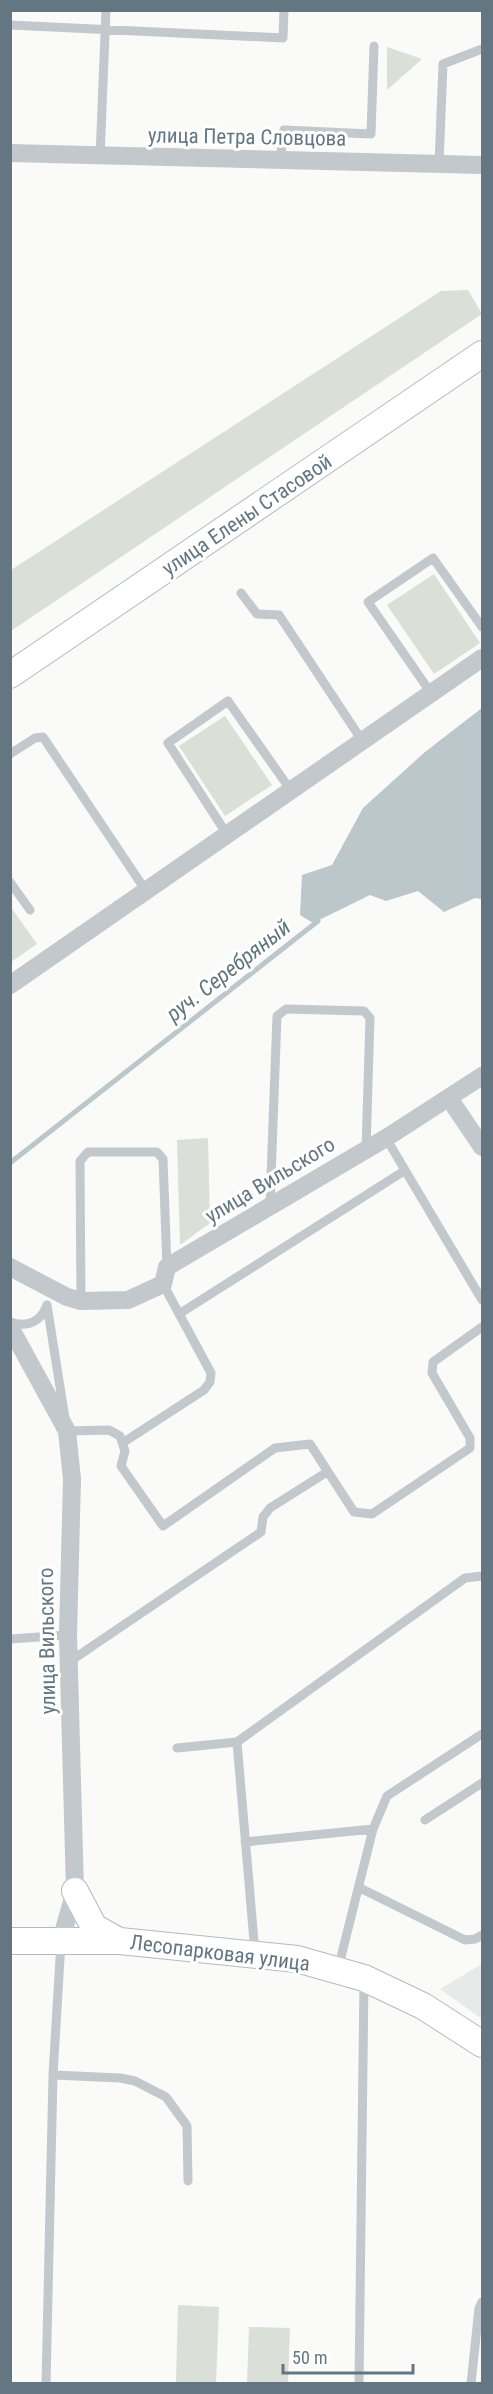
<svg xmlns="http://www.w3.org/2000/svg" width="493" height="2394" font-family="'Roboto Condensed',sans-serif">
  <rect width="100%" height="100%" fill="#fafaf8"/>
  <path fill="#e8e9e9" d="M482 1964V2019L440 1989Z"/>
  <path fill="#dadfd7" d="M387 47 422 59 387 90Z
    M468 290 482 314 11 631V570L441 291Z
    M434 574 480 643 434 674 387 605Z
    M225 716 272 785 225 816 179 746Z
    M10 906 37 944 11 962H10Z
    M208 1138 210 1223 180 1245 177 1140Z
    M178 2305 219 2307 216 2383H176Z
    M249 2327 290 2328 288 2383H247Z"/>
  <path fill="#bbc7cb" d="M482 708V899L475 898 444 912 418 891 386 901 370 895 313 923 300 915 302 875 332 865 363 808 425 752Z"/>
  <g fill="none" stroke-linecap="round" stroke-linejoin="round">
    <path stroke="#bbc7cb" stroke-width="5" d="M10 1163 318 921"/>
    <g stroke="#b3babf" stroke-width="28">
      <path id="secondary" d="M10 675 482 354
        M75 1891 94 1927 119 1941
        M10 1941H120L297 1959 364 1978 423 2006 482 2044"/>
    </g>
    <path stroke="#c3c8cc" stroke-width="9" d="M10 25 283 38 284 10
      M100 157 106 10
      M280 160 284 130 371 134 374 46
      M439 164 443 64 482 49
      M241 593 257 614 279 615 363 742
      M431 693 368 602 433 558 482 627
      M10 754 35 738 43 737 146 891
      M228 836 168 743 228 701 292 792
      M10 882 30 910
      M386 1138 482 1300
      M270 1204 277 1016 286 1009 364 1011 370 1018 366 1149
      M81 1301 80 1161 88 1152H157L163 1159 167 1267
      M47 1305 67 1431 109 1430 120 1436 125 1451 121 1466 163 1526 275 1448 310 1444 354 1512 372 1514 470 1448V1438L432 1373 433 1362 482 1327
      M179 1314 404 1171
      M10 1322C27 1328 41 1322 47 1305
      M124 1442 204 1390 210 1382 211 1373 163 1284
      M10 1639 68 1635
      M69 1662 261 1532 263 1517 270 1508 327 1472
      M177 1748 237 1742
      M425 1820 482 1783
      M245 1842 373 1829
      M360 1888 465 1940 475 1939 482 1935
      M255 1953 237 1742 465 1578 482 1576
      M338 1969 373 1829 387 1796 482 1734
      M53 2075 120 2078 135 2081 166 2097 187 2126 188 2181
      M46 2384 53 2075 61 1942
      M359 2384 364 1981
      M471 2384 479 2308 482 2302"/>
    <path stroke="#c3c8cc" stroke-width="18" d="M10 153 482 165
      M10 985 482 658
      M449 1098 482 1147
      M10 1267 67 1297 81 1301 128 1300 163 1284 167 1267 386 1138 482 1076
      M10 1327 67 1431 72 1479 68 1635 75 1891 61 1940"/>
    <use href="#secondary" stroke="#fff" stroke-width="26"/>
  </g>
  <g text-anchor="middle" stroke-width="6" stroke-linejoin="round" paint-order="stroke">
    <g font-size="21" fill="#657683" stroke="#fff">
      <text transform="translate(247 137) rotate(1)" y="7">улица Петра Словцова</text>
      <text transform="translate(247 515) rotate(-34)" y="7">улица Елены Стасовой</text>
      <text transform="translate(270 1180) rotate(-31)" y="7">улица Вильского</text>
      <text transform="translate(47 1641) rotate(-91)" y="7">улица Вильского</text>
      <text transform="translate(220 1953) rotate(7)" y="7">Лесопарковая улица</text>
    </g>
    <g font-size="22" font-style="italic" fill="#60757c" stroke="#fff">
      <text transform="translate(228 970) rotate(-38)" y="8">руч. Серебряный</text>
    </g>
  </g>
  <rect width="493" height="2394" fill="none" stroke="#657683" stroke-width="24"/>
  <path d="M283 2364v9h130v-9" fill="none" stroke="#657683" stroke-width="3"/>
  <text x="292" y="2364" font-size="18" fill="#657683" stroke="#ffffff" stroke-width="4.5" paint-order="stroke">50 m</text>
</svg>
